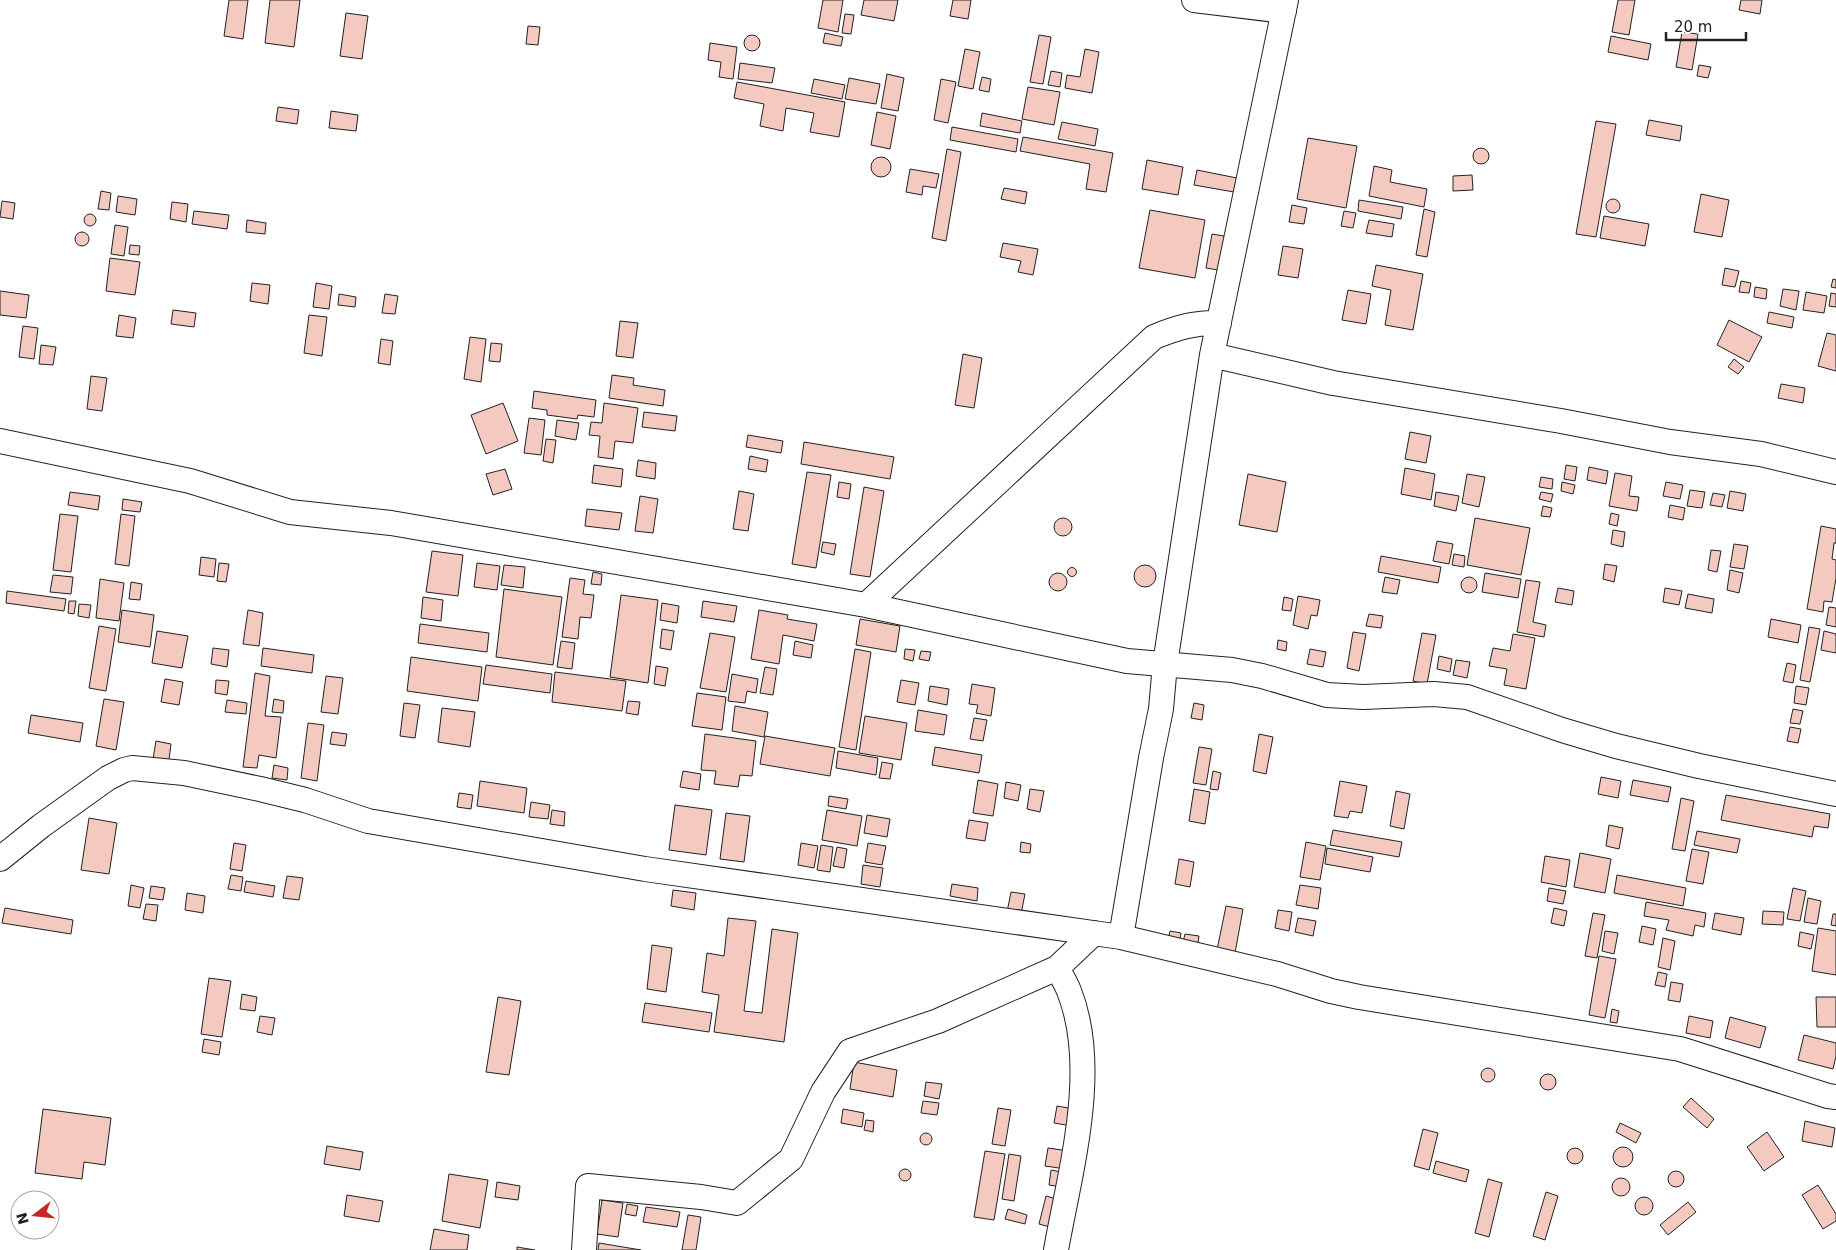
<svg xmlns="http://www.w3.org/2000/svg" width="1836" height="1250" font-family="'DejaVu Sans',sans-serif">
  <rect width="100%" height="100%" fill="#fff"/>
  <path fill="#f3c9c0" stroke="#222" d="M229 0H248L243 39 224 36Z
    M270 0H300L294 47 265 43Z
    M823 0H843L838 32 818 28Z
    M864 0H898L894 21 861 15Z
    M953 0H971L968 19 950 16Z
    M1618 0H1635L1629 35 1612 32Z
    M1741 0H1762L1760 14 1739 10Z
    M346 13 368 16 362 59 340 56Z
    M845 14 854 15 851 34 842 33Z
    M528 26 540 27 538 45 526 44Z
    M1682 32 1698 34 1692 70 1676 67Z
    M825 33 843 37 841 46 823 43Z
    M744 43a8 8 0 1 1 16 0a8 8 0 1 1-16 0Z
    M1039 35 1051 37 1043 84 1030 82Z
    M1611 36 1651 44 1648 60 1608 52Z
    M710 43 737 47 733 79 719 77 721 62 708 60Z
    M965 49 980 52 973 89 958 86Z
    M1085 49 1099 52 1092 93 1065 88 1067 75 1080 77Z
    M740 63 775 68 772 83 738 79Z
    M1699 65 1711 67 1708 78 1697 76Z
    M1051 71 1062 73 1060 87 1048 85Z
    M887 74 904 78 898 111 881 108Z
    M982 77 991 79 989 92 979 90Z
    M849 78 880 84 876 104 845 99Z
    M814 79 845 85 842 99 811 93Z
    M941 79 956 82 948 123 934 120Z
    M737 82 845 102 839 137 810 132 814 113 786 108 783 131 760 126 764 104 734 98Z
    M1028 87 1060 92 1054 125 1022 119Z
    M278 107 299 110 297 124 276 121Z
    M331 111 358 115 356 131 329 128Z
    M877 112 896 116 890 149 871 145Z
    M982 113 1022 121 1020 133 980 126Z
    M1649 120 1682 126 1680 141 1646 135Z
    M1596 121 1616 124 1596 237 1576 234Z
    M1062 122 1098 129 1095 146 1058 139Z
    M952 127 1018 139 1016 152 950 140Z
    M1023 137 1113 153 1106 192 1086 189 1090 164 1020 151Z
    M1308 138 1357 146 1346 208 1297 199Z
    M1473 156a8 8 0 1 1 16 0a8 8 0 1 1-16 0Z
    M947 149 961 152 946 241 932 238Z
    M871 167a10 10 0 1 1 20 0a10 10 0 1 1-20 0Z
    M1147 160 1183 167 1178 195 1142 189Z
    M1374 166 1392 170 1390 182 1427 189 1424 207 1369 196Z
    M910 169 939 174 936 188 923 186 922 195 906 192Z
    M1197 170 1237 178 1234 192 1194 185Z
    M1472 175 1473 190 1453 191V176Z
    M1004 188 1027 192 1025 204 1001 199Z
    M101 191 111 193 109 210 98 209Z
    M1701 194 1729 200 1722 237 1694 232Z
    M118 196 137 199 135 215 116 212Z
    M1606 206a7 7 0 1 1 14 0a7 7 0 1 1-14 0Z
    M1359 200 1403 207 1401 219 1358 211Z
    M2 201 15 203 13 219 0 217Z
    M172 202 188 204 186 222 170 219Z
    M1292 205 1307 208 1304 224 1289 222Z
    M1424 209 1435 212 1427 257 1416 255Z
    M1150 210 1205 220 1195 278 1139 268Z
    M194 211 229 215 227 229 192 224Z
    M1344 211 1356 213 1353 228 1341 226Z
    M84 220a6 6 0 1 1 12 0a6 6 0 1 1-12 0Z
    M1604 216 1649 224 1645 246 1600 238Z
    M247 220 266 223 265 234 246 232Z
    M1369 220 1394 224 1392 237 1366 233Z
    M115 225 128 227 124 256 111 254Z
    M75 239a7 7 0 1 1 14 0a7 7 0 1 1-14 0Z
    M1212 234 1230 237 1224 271 1206 268Z
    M1003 243 1038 249 1033 275 1018 272 1021 261 1000 257Z
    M130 245 140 246 139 255 129 254Z
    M1283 246 1303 249 1298 278 1278 275Z
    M110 258 140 262 135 295 106 291Z
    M1376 265 1423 274 1413 330 1385 325 1391 290 1372 286Z
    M1725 268 1739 271 1735 287 1722 285Z
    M1833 279 1836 280V288L1831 287Z
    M1741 281 1751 283 1749 293 1739 292Z
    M252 283 270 285 268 304 250 301Z
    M316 283 332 286 329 309 313 307Z
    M1755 287 1767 289 1766 299 1754 297Z
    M1783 289 1799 291 1796 310 1780 306Z
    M1348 290 1371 294 1366 324 1342 320Z
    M0 291 29 295 26 318 0 315Z
    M1806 292 1827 296 1824 313 1803 310Z
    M1831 293 1836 294V307L1829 306Z
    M339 294 356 297 355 307 338 305Z
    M385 294 398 296 395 314 382 313Z
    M173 310 196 313 194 327 171 324Z
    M1769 312 1794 317 1792 328 1767 323Z
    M119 315 136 318 133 338 116 336Z
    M309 315 327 317 322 356 304 353Z
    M1729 320 1762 337 1749 362 1717 345Z
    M620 321 638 323 633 358 616 356Z
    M23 326 38 328 34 359 19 357Z
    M1827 333 1836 335V371L1818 366Z
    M470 337 486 339 481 382 464 379Z
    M381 339 393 341 390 365 378 363Z
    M491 343 502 344 500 362 489 361Z
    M41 345 56 347 53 365 39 364Z
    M963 354 982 358 974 408 955 405Z
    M1734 359 1744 367 1738 374 1728 367Z
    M612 375 634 378 633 385 665 390 663 406 609 398Z
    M91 376 107 378 102 411 87 409Z
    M1781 384 1805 388 1803 403 1778 398Z
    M534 391 596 400 594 417 578 415 577 419 547 415V410L532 408Z
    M503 403 518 441 486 454 471 415Z
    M604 403 638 408 633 443 615 441 613 459 598 457 600 436 589 435 591 422 602 423Z
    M644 412 677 416 675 431 642 427Z
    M529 418 545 420 541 455 524 453Z
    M557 420 579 423 576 440 555 436Z
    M1410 432 1431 436 1426 463 1405 459Z
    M748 435 783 441 781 453 746 447Z
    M546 439 556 440 553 463 543 461Z
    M804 442 894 457 890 479 801 464Z
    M750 456 768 460 766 472 748 469Z
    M638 460 656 463 655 479 636 476Z
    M594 465 623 469 621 487 592 483Z
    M1566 465 1577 467 1575 481 1564 479Z
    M1589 467 1608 471 1606 484 1587 480Z
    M1405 468 1435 474 1431 500 1401 494Z
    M505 469 512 489 493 495 486 474Z
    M807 472 831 475 816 568 792 564Z
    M1615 473 1632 476 1629 496 1639 497 1637 511 1609 506Z
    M1248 474 1286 482 1277 532 1239 525Z
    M1467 474 1485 477 1479 507 1462 503Z
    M1541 477 1553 479 1552 489 1539 487Z
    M839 482 851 484 849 499 837 497Z
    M1562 482 1575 485 1573 494 1561 491Z
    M1666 482 1683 485 1680 499 1663 496Z
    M864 487 884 491 870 577 850 574Z
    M1690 490 1705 492 1702 508 1687 506Z
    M739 491 754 494 748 531 733 529Z
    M1730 491 1746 494 1743 511 1727 508Z
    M70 492 100 496 98 510 68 505Z
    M1436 492 1459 496 1456 511 1434 506Z
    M1541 492 1553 494 1551 502 1539 499Z
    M1713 493 1725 495 1722 507 1710 505Z
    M640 496 658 499 653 533 635 531Z
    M123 499 142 502 140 512 122 510Z
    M1670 505 1685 508 1683 520 1668 517Z
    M1543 506 1552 508 1550 517 1541 516Z
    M587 509 622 513 619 530 585 526Z
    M1611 513 1619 515 1617 526 1609 524Z
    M60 514 78 516 71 572 53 570Z
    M121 514 135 516 129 566 115 564Z
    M1475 518 1530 528 1521 575 1467 565Z
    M1054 527a9 9 0 1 1 18 0a9 9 0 1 1-18 0Z
    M1821 526 1836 529V543H1834L1832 559 1836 560V578L1832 602 1824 601 1823 612 1807 609Z
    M1613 530 1625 532 1623 547 1611 544Z
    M1437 541 1453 544 1449 564 1433 561Z
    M823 542 836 544 834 555 821 552Z
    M1734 544 1748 546 1744 569 1730 567Z
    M1711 550 1721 551 1717 572 1708 570Z
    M432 551 463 555 458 596 426 592Z
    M1454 554 1465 556 1464 567 1452 565Z
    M1381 556 1441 567 1438 583 1378 572Z
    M201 557 216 559 214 577 199 575Z
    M219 563 229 564 226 582 217 581Z
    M477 563 500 566 497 590 474 587Z
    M1605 564 1617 566 1614 582 1603 579Z
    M1134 576a11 11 0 1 1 22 0a11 11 0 1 1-22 0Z
    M504 565 525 567 523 588 501 585Z
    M1067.5 572a4.5 4.5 0 1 1 9 0a4.5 4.5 0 1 1-9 0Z
    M1730 570 1743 573 1739 593 1727 590Z
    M593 572 602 574 601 585 591 584Z
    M1485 573 1521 579 1518 598 1482 592Z
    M1049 582a9 9 0 1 1 18 0a9 9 0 1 1-18 0Z
    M53 575 73 577 71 594 50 592Z
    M1385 577 1400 580 1397 594 1382 592Z
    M1461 585a8 8 0 1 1 16 0a8 8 0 1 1-16 0Z
    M570 578 585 580 583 594 594 595 591 618 580 617 578 639 562 637Z
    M100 579 124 583 119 621 96 618Z
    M1526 580 1540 582 1533 622 1546 625 1544 637 1517 632Z
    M131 582 142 584 140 600 129 599Z
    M1558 588 1574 591 1572 605 1555 602Z
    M1665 588 1682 591 1679 605 1663 602Z
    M504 589 562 597 553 665 496 657Z
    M7 591 66 599 64 611 6 603Z
    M1688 594 1714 599 1712 613 1685 608Z
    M621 595 658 600 648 683 610 677Z
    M1298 596 1320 600 1317 616 1311 615 1308 629 1293 625Z
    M423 597 443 600 441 621 421 618Z
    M1284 597 1293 599 1291 611 1282 610Z
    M69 601H76L74 614 68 613Z
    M703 601 737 606 734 622 701 617Z
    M662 603 679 606 677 623 660 620Z
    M79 604 91 605 89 618 78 616Z
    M1829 607 1836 608V627L1826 625Z
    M122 610 154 615 150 647 118 642Z
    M248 610 263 613 259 646 243 644Z
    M759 610 788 615 787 619 817 624 814 641 783 635 779 664 751 659Z
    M1369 614 1383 616 1381 628 1366 626Z
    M860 619 900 626 896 652 856 645Z
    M1771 619 1801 625 1798 643 1768 637Z
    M420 624 489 633 487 652 418 643Z
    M99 626 116 629 106 691 89 688Z
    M1809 627 1820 629 1810 682 1800 680Z
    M662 629 674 631 671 650 660 648Z
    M157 631 188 636 182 668 152 663Z
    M1824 631 1836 634V653L1821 650Z
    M1353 632 1366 634 1359 671 1347 668Z
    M710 633 735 637 726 692 700 688Z
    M1422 633 1436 635 1427 684 1413 681Z
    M1513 634 1535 638 1526 689 1504 685 1507 669 1489 666 1493 648 1510 651Z
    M1278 640 1287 642 1286 651 1277 649Z
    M561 641 575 643 572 669 557 667Z
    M795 641 813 645 811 658 793 655Z
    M213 648 229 650 227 667 211 664Z
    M263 648 314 655 312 673 261 666Z
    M855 649 871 652 856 750 839 747Z
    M905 649 915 650 913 661 904 659Z
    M1310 649 1326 652 1323 667 1307 664Z
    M921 651 931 652 929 661 919 659Z
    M1439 656 1452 659 1450 672 1437 669Z
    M411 657 482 667 478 701 407 691Z
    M1456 660 1470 662 1467 678 1453 675Z
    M1787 663 1796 665 1793 683 1783 681Z
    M486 665 552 674 550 693 483 684Z
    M656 666 668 668 665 686 654 684Z
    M765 667 777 669 773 695 760 693Z
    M555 672 626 681 622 711 552 702Z
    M255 673 270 676 265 716 281 717 276 758 259 755 257 768 243 767Z
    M732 674 758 679 756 693 747 691 745 703 728 701Z
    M326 676 343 678 338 714 321 712Z
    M165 679 183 682 179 705 161 702Z
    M216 680 229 681 227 695 215 693Z
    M901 680 919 683 915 705 897 702Z
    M972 684 995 688 991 716 976 713 978 705 969 704Z
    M930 686 949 689 947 705 928 701Z
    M1796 686 1809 688 1806 705 1794 703Z
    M697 693 726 697 722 730 692 726Z
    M104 699 124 702 116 750 96 746Z
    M274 699 284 701 283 713 272 712Z
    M227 700 247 703 246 714 225 712Z
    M628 701 640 702 638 715 626 713Z
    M404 703 420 705 415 738 400 736Z
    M1194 703 1204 705 1202 720 1191 718Z
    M735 706 768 712 764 737 732 731Z
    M442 708 475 712 470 747 438 742Z
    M1793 709 1803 711 1800 724 1790 723Z
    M918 710 947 715 944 735 915 731Z
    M31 715 83 723 80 742 28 733Z
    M865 716 907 723 901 760 859 753Z
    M974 718 987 720 983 741 970 739Z
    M308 723 324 725 317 781 301 778Z
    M1790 727 1801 729 1798 743 1787 741Z
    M332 732 347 734 345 746 330 744Z
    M705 734 756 741 752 776 740 775 738 787 714 784 716 771 701 770Z
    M1259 734 1273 737 1266 774 1253 771Z
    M765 736 835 748 830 776 760 764Z
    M156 741 171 744 168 768 152 765Z
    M935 747 982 755 979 773 932 765Z
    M1199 747 1212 749 1206 785 1193 783Z
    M838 751 878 758 876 775 836 768Z
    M882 762 893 764 890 779 879 778Z
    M274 765 288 768 287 780 272 778Z
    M683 771 701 774 699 790 680 787Z
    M1213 771 1221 773 1218 790 1210 789Z
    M1601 777 1621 781 1618 798 1598 794Z
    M978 780 998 784 993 816 973 813Z
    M1633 780 1671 787 1668 802 1630 795Z
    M480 781 527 788 524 813 477 806Z
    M1340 781 1367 786 1362 813 1350 811 1348 818 1334 816Z
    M1006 782 1021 785 1018 801 1004 798Z
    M1030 789 1044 791 1040 812 1027 809Z
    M1194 789 1210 792 1205 824 1189 821Z
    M1396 791 1410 794 1404 829 1390 826Z
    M459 793 473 795 471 809 457 807Z
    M1726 795 1830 814 1828 828 1814 826 1812 837 1721 820Z
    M829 796 848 799 846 809 828 806Z
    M1681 798 1694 801 1685 851 1672 849Z
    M531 802 550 805 548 819 529 817Z
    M675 805 712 810 706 855 669 850Z
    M552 810 565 812 564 826 550 824Z
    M827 810 862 816 857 846 822 840Z
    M726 813 750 816 744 862 720 859Z
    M867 815 890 819 887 837 864 833Z
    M89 818 117 823 109 874 81 870Z
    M969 820 988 823 985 841 966 838Z
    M1609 825 1623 828 1619 849 1606 846Z
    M1333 830 1402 842 1399 857 1330 845Z
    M1697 831 1740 839 1737 853 1694 845Z
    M1021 842 1031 844 1030 853 1020 852Z
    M1306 842 1326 846 1320 880 1300 877Z
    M234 843 246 845 242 871 230 869Z
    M801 843 818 846 814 868 798 865Z
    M868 843 886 846 882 865 865 862Z
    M821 845 833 847 830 872 817 870Z
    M837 847 847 849 844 868 833 866Z
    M1327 848 1373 857 1370 872 1325 864Z
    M1692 849 1709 852 1703 884 1686 881Z
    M1580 853 1611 859 1605 893 1574 887Z
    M1545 856 1570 860 1566 887 1541 882Z
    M1179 859 1194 862 1190 887 1175 884Z
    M863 865 883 868 880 887 861 884Z
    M231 875 243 877 241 891 228 889Z
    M1617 875 1686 888 1683 906 1614 893Z
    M287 876 303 878 299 900 283 898Z
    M246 881 275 886 273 897 244 892Z
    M952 884 978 888 977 901 950 896Z
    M131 885 144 888 140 908 128 906Z
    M1300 885 1321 888 1318 909 1296 905Z
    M151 886 165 888 163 900 149 898Z
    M1549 888 1566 891 1563 904 1547 901Z
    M1793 888 1806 891 1800 921 1787 919Z
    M673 890 696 893 694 910 671 906Z
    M1011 892 1025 894 1021 914 1007 912Z
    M187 893 205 896 203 913 185 910Z
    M1808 898 1821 901 1817 924 1804 922Z
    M1646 902 1706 913 1704 927 1695 925 1693 936 1666 930 1669 920 1644 916Z
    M146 904 158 905 156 921 143 919Z
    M1226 906 1243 909 1235 953 1217 950Z
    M5 908 73 920 71 934 2 923Z
    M1554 908 1567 911 1564 926 1551 923Z
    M1278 910 1292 912 1289 931 1275 928Z
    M1763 911 1784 912 1783 925 1762 924Z
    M1593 913 1605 915 1597 958 1585 956Z
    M1715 913 1744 918 1741 935 1712 929Z
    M1833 914H1836V926L1831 925Z
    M728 918 756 921 744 1011 762 1013 772 929 798 933 784 1042 714 1032 719 995 702 992 707 953 724 956Z
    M1298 918 1316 921 1313 936 1295 932Z
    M1642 926 1656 929 1653 945 1639 942Z
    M1818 928 1836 931V975L1812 971Z
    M1170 931 1181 933 1179 946 1167 944Z
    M1605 931 1618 933 1614 954 1602 951Z
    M1800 932 1814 935 1811 949 1798 946Z
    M1185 934 1199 936 1197 949 1182 946Z
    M1663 938 1675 941 1670 970 1658 967Z
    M652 945 672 948 666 992 647 989Z
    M1599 956 1616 959 1605 1018 1589 1015Z
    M1658 972 1667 974 1665 987 1655 985Z
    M209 978 231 981 222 1037 201 1034Z
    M1671 982 1683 984 1680 1002 1668 1000Z
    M242 994 257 997 255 1011 240 1009Z
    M498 997 521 1001 509 1075 486 1072Z
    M1816 997H1836V1027H1817Z
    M645 1003 712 1013 709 1032 642 1022Z
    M1612 1009 1619 1011 1617 1023 1610 1022Z
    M260 1016 275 1018 272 1035 257 1032Z
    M1689 1016 1713 1021 1710 1038 1686 1033Z
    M1730 1017 1766 1027 1760 1048 1725 1038Z
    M1804 1035 1836 1043V1056L1833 1069 1798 1060Z
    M204 1039 221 1042 219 1055 202 1052Z
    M854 1062 897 1070 893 1097 850 1089Z
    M1481 1075a7 7 0 1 1 14 0a7 7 0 1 1-14 0Z
    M1540 1082a8 8 0 1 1 16 0a8 8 0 1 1-16 0Z
    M926 1082 942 1084 939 1099 924 1096Z
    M1691 1098 1714 1119 1707 1128 1683 1107Z
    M923 1101 939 1103 937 1115 921 1113Z
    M1057 1106 1074 1109 1072 1126 1054 1123Z
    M998 1108 1011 1110 1005 1146 992 1144Z
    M43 1109 111 1118 105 1165 84 1162 82 1179 35 1173Z
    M843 1109 864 1113 862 1127 841 1123Z
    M866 1120 874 1121 873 1132 864 1130Z
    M1805 1121 1835 1128 1832 1147 1802 1141Z
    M1620 1123 1641 1133 1636 1143 1616 1132Z
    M1423 1129 1438 1133 1429 1170 1414 1166Z
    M1767 1132 1784 1157 1764 1171 1747 1147Z
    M920 1139a6 6 0 1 1 12 0a6 6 0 1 1-12 0Z
    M327 1146 363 1152 360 1170 324 1164Z
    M1613 1157a10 10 0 1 1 20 0a10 10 0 1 1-20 0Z
    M1048 1148 1069 1151 1066 1169 1045 1166Z
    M1567 1156a8 8 0 1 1 16 0a8 8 0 1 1-16 0Z
    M985 1151 1005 1154 994 1220 974 1217Z
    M1009 1154 1021 1156 1014 1201 1002 1199Z
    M1436 1161 1469 1170 1466 1182 1433 1173Z
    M899 1175a6 6 0 1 1 12 0a6 6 0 1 1-12 0Z
    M1051 1170 1066 1173 1063 1187 1049 1185Z
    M1668 1179a8 8 0 1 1 16 0a8 8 0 1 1-16 0Z
    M449 1174 488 1180 480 1228 442 1221Z
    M1612 1187a9 9 0 1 1 18 0a9 9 0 1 1-18 0Z
    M1488 1179 1502 1183 1489 1237 1475 1233Z
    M497 1182 520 1186 518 1200 495 1197Z
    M1818 1185 1836 1214V1221L1823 1229 1802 1195Z
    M1546 1192 1558 1196 1545 1240 1533 1236Z
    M347 1195 383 1201 379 1222 344 1216Z
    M1046 1196 1057 1199 1050 1227 1039 1224Z
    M1635 1206a9 9 0 1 1 18 0a9 9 0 1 1-18 0Z
    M602 1200 623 1203 618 1237 597 1234Z
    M1688 1202 1696 1212 1668 1235 1660 1225Z
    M627 1204 638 1206 636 1216 625 1214Z
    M646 1207 680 1212 677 1227 643 1222Z
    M1008 1209 1027 1215 1025 1224 1005 1219Z
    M688 1215 701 1217 696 1250H682Z
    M434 1229 469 1235 467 1250H430Z
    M599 1243 641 1250H598Z
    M517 1247 535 1250H517Z"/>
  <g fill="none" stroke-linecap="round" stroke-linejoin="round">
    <g stroke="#222" stroke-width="26">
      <path id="minor" d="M1194 0 1284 11
        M1212 355 1333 383 1561 421 1670 442 1761 454 1836 472
        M0 441 190 481 290 512 391 523 866 605 1127 661 1232 670 1262 676 1327 695 1363 697 1434 694 1467 697 1562 730 1616 746 1699 766 1836 794
        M866 605 1154 337C1176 328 1195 322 1219 323
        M0 859 41 826 108 778 124 770 132 768 184 773 260 789 305 800 368 821 645 869 1121 937 1277 974 1331 991 1359 997 1680 1049 1828 1096 1836 1097
        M1121 937 1151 758 1161 709 1165 664 1212 355 1286 0
        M584 1250 588 1186 701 1197 737 1203 791 1159 823 1092 850 1051 938 1021 1057 968 1094 933
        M1056 1250C1070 1171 1100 1069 1069 991 1066 983 1061 975 1057 968"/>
    </g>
    <use href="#minor" stroke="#fff" stroke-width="24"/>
  </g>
  <g transform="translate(35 1215) rotate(254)"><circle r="24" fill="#ffffff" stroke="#a7a7a7"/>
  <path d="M0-4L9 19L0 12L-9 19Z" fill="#c62828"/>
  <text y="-8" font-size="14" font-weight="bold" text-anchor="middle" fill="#222222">N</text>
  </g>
  <path d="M1666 32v8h80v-8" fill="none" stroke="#222222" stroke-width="2.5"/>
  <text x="1674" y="32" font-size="15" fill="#222222" stroke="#ffffff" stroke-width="4" paint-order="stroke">20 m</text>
</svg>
